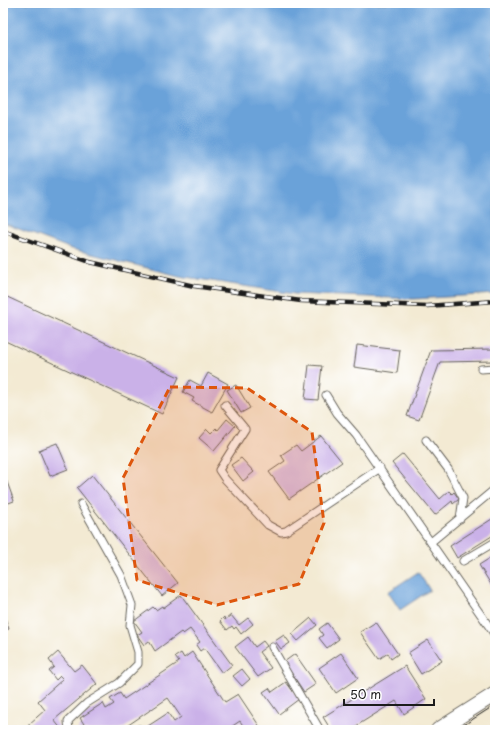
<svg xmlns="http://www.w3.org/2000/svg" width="498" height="733" font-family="'Playpen Sans',sans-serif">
  <rect width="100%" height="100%" fill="#fff"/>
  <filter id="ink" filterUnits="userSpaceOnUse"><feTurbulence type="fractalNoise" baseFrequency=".025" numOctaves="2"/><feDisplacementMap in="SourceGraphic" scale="8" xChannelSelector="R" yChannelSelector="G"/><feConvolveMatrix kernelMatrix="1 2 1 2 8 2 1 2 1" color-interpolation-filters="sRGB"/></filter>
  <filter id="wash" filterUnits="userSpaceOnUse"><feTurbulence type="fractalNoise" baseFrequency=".012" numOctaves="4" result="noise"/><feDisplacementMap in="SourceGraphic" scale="16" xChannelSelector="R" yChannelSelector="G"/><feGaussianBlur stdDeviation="0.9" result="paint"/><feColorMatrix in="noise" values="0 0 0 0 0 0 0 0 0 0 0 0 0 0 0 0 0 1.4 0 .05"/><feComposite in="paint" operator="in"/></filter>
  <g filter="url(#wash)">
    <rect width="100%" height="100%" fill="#f3ead3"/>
    <path fill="#6ba2d9" stroke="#445f7a" d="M3 3H495V294L414 299 295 294 179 276 72 249 3 223Z
      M418 572 430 590 400 610 388 592Z"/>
    <g id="blocks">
      <path fill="#cab1e8" d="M3 295 179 377 162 414 3 340Z
        M357 345 400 350 397 373 354 367Z
        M495 349V361L440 362 419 420 407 416 431 350Z
        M309 365 322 366 318 400 305 399Z
        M208 373 228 384 212 412 192 401 194 398 183 392 190 380 201 386Z
        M236 385 250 408 241 413 227 390Z
        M227 419 235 426 214 451 199 438 207 429 211 433 216 428 218 430Z
        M321 436 342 462 289 499 269 472 285 461 281 455 296 445 301 451Z
        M57 443 68 469 50 476 39 450Z
        M403 454 440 499 449 491 452 494 454 492 459 499 453 504 452 501 435 515 392 463Z
        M241 458 254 472 243 481 231 465Z
        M3 471 14 501 3 505Z
        M92 475 178 583 162 596 77 488Z
        M495 517V534L457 558 450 546Z
        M495 555V591L479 565Z
        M181 595 232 665 222 673 204 648 200 651 196 645 200 642 190 629 183 634 181 632 155 651 149 641 144 645 137 635 142 632 134 621 153 607 156 610 162 606 163 608Z
        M3 612 9 629 3 631Z
        M231 615 239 625 248 618 253 624 241 634 236 627 234 629 232 626 227 630 220 621 224 617 225 620Z
        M311 618 317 625 298 641 292 634Z
        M376 622 398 654 391 659 388 653 379 659 360 632Z
        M327 623 339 639 327 648 319 638 323 635 319 629Z
        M284 635 290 643 281 649 275 641Z
        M248 637 255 647 263 641 267 646 259 652 271 668 258 677 235 647Z
        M428 640 442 661 421 674 408 653Z
        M58 652 74 671 82 665 97 684 54 720 62 730H30L29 724 45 710 38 701 63 679 60 676 56 680 49 671 54 667 49 660Z
        M192 652 225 702 238 694 260 727 255 730H246L240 721 228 729 229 730H150L148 726 168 713 174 722 181 717 168 698 121 730H79L78 728 84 724 80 718 103 703 106 709 114 704 110 699 120 693 124 699 179 662 175 657 181 653 184 658Z
        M341 653 358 678 336 693 319 668Z
        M295 654 316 684 304 692 284 662Z
        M405 666 426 699 404 714 396 701 356 726 359 730H331L323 717Z
        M242 669 250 679 242 686 233 676Z
        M286 682 299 699 279 714 263 692 269 688 272 692Z"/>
    </g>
  </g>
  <g filter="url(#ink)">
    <use href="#blocks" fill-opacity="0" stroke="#67645c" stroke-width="1"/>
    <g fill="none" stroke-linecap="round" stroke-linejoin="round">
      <g stroke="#67645c" stroke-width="9">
        <path id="service" d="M481 369 495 368
          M326 395 337 413 356 435 495 635
          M225 405 245 429 219 470 225 479 268 525 281 532 286 531 380 468
          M426 440 448 469 458 488 463 498 460 519
          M431 542 495 489
          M463 561 495 542
          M272 647 320 730
          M69 730 68 721 87 703 119 683 138 664V652L130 625 132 605 121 575 81 504
          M139 730V729"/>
      </g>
      <g stroke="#67645c" stroke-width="16">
        <path id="minor" d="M438 730 495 694"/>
      </g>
      <use href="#service" stroke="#fff" stroke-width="7"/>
      <use href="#minor" stroke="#fff" stroke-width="14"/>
      <path stroke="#1c1c1c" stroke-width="1" d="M456 730 495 705"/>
      <g stroke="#1c1c1c" stroke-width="4.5">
        <path id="rail" d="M3 231 90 262 194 286 301 301 427 306 495 301"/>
      </g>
      <use href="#rail" stroke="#fff" stroke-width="3" stroke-dasharray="9" stroke-linecap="butt"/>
    </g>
  </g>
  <path fill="#de560d" fill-opacity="0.2" stroke="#de560d" stroke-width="3" stroke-dasharray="8 5" stroke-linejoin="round" d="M170 387 247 388 312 432 324 523 299 584 217 605 137 580 123 478Z"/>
  <rect width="498" height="733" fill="none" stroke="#fff" stroke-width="16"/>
  <path d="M344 699v6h90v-6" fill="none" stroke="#1c1c1c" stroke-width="2"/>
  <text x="350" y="699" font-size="12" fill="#1c1c1c" stroke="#ffffff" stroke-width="3" paint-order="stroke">50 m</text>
</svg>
